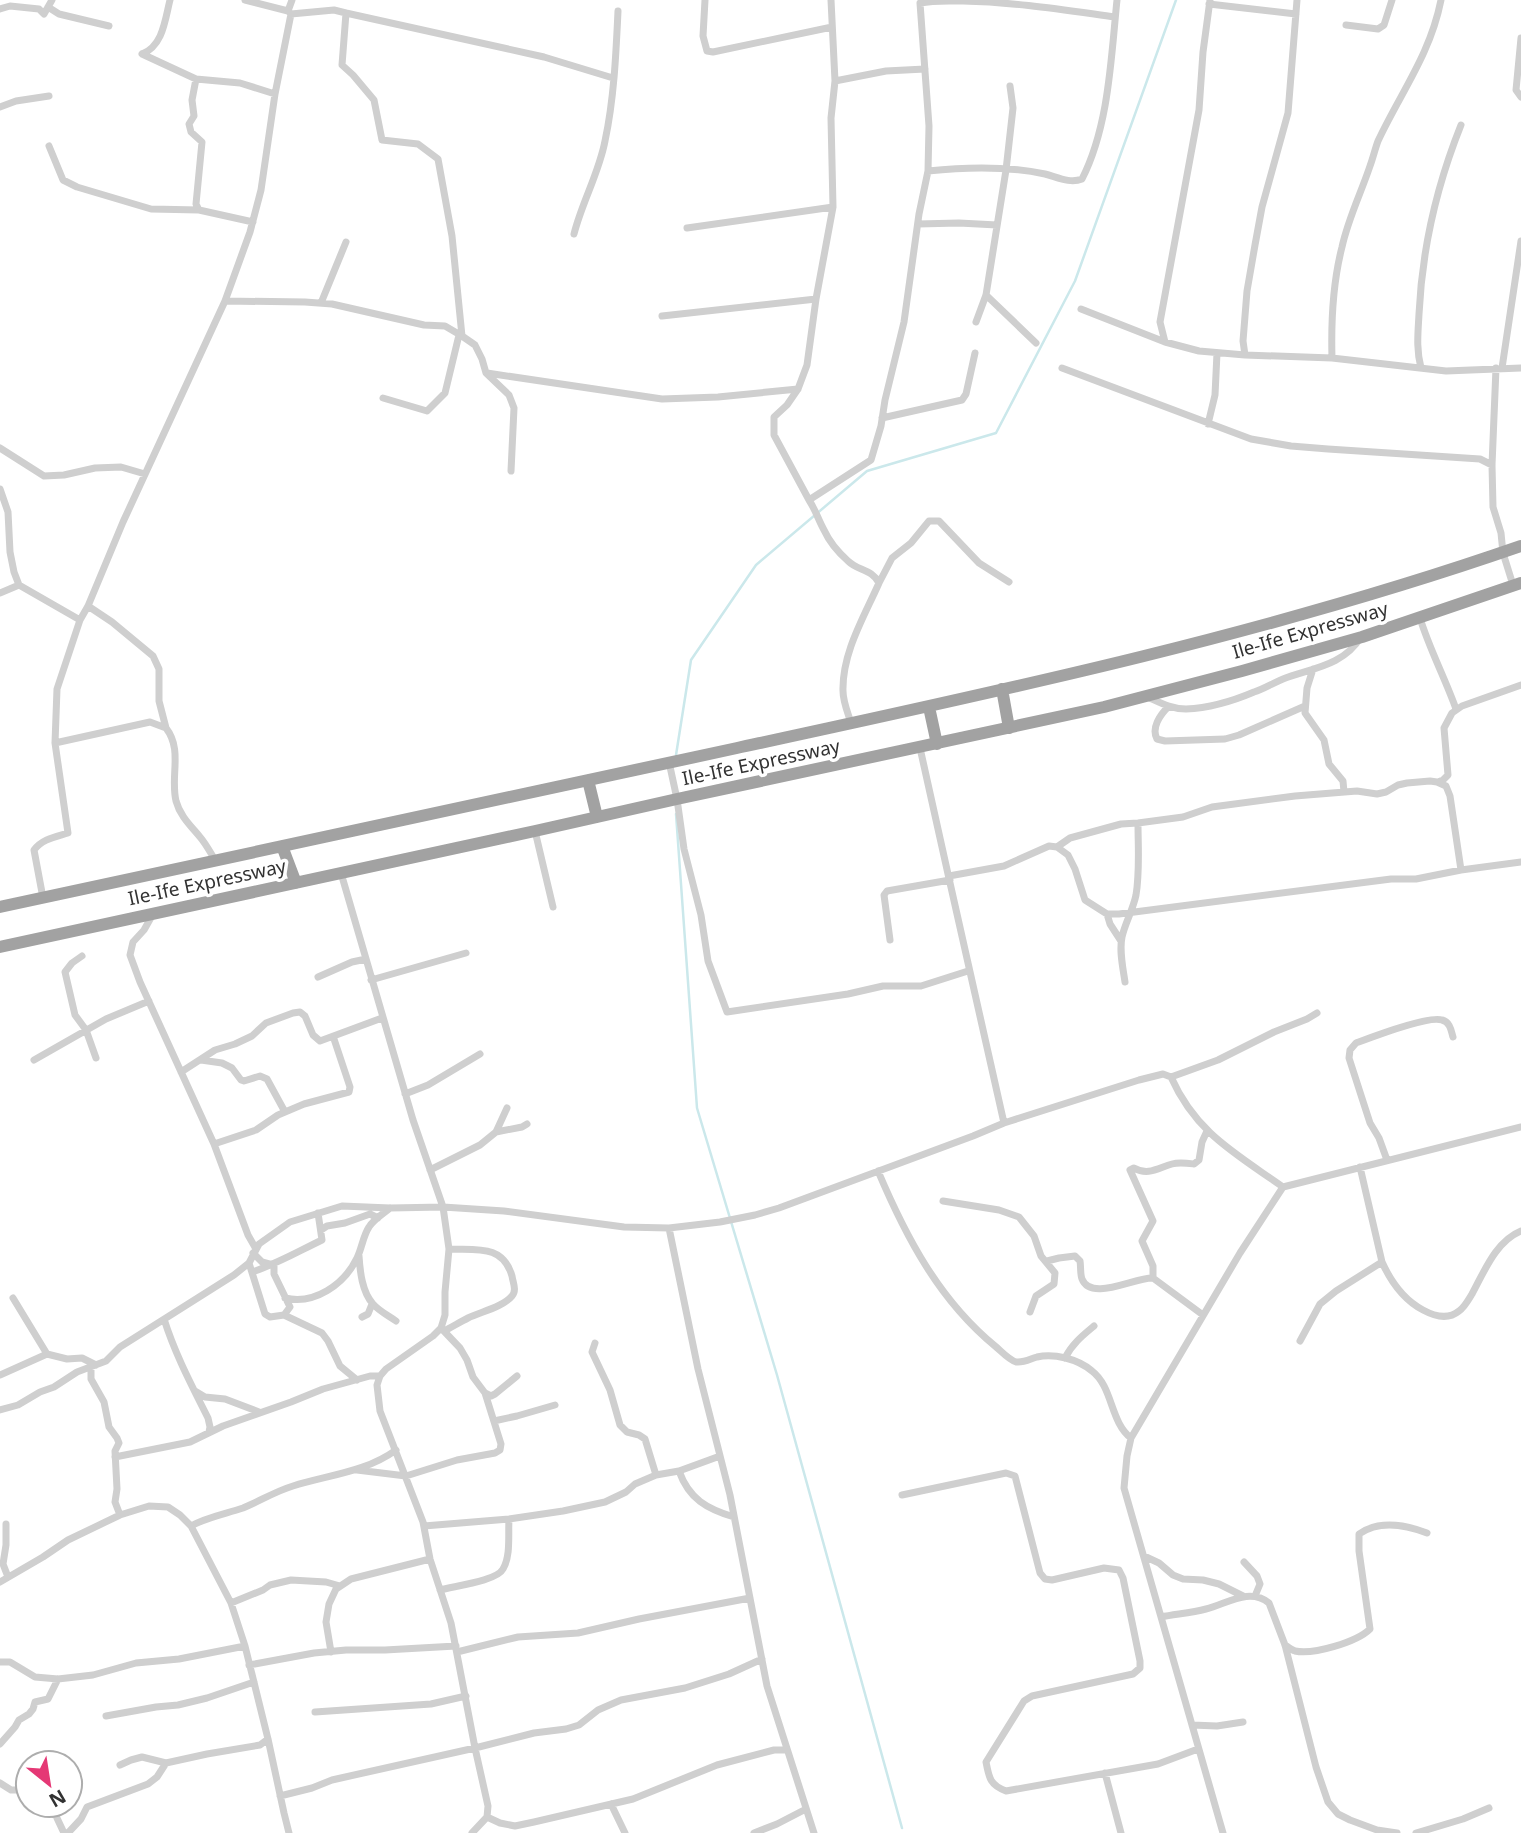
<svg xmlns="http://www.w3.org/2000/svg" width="1521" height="1833" font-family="'Noto Sans',sans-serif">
  <rect width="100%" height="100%" fill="#fff"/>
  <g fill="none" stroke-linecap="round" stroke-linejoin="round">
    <path stroke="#cbe8eb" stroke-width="2.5" d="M676 755 691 660 756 565 867 471 996 433 1075 281 1176 0
      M676 814 697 1108 777 1375 902 1828"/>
    <path stroke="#cfcfcf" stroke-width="7" d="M245 0 288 11
      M705 0 703 36 707 51 713 52 832 27
      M831 0 835 81
      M1297 0 1288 113 1262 207 1255 245 1247 291 1243 341 1245 355 1332 358 1446 371 1521 368
      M1209 4 1296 14
      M48 7 59 14 109 26
      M0 9 10 6 39 9 44 14 52 0
      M346 13 544 57 613 78
      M291 14 334 10 346 13 342 65 353 75 374 100 382 140 418 144 438 159 452 236 462 336
      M1346 25 1378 29 1384 25 1392 0
      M1521 38 1516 90 1521 97
      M142 54 196 79 240 83 275 94
      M142 54C163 46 165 20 170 0
      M196 79 192 100 194 116 189 124 191 132 202 142 196 204 199 210 253 222
      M0 107 16 101 49 96
      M49 146 63 180 77 187 151 209 199 210
      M928 171C965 167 1008 166 1045 174 1057 177 1070 184 1082 179 1109 126 1111 58 1117 0
      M918 224 959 223 997 225
      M687 228 833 207
      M574 234C582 202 599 173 605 141 614 99 616 54 618 11
      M986 295 1036 343
      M225 301 305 302 332 304 424 325 445 326 462 336 475 345 482 359 486 373 509 395 514 408 511 471
      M321 303 346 242
      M1081 309 1165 342 1199 351 1245 355
      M662 316 816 299
      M976 322 986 295 1006 170 1013 108 1010 86
      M1165 342 1160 322 1199 110 1203 52 1210 0
      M1332 358C1331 322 1333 282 1342 247 1348 219 1361 193 1370 166 1373 158 1375 149 1378 141 1401 92 1430 55 1441 0
      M1062 368 1251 439 1291 446 1328 449 1480 459 1492 465
      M1421 368C1416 349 1418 333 1419 314 1422 250 1437 185 1461 125
      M1496 368 1492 465 1493 507 1501 533 1503 553 1513 585
      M1502 368 1521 241
      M487 373 662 399 718 397 798 389
      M383 398 427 411 445 393 459 335
      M882 418 962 400 966 394 975 353
      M1208 424 1215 395 1217 353
      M0 448 44 476 64 475 95 468 121 467 145 474
      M0 489 8 512 10 552 14 572 19 585 80 620
      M809 500 774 435V417L787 405 798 389 807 365 816 299 833 207 831 118 835 81 886 71 925 69
      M879 583 892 558 911 543 929 521H939L979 563 1009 582
      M0 593 19 585
      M88 606 112 622 153 656 159 669V701L166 728
      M1420 618C1429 648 1445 678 1456 709
      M1313 669 1307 688 1305 713 1324 740 1329 764 1343 781 1344 792
      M1145 696C1159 702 1171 709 1186 709 1208 708 1233 701 1254 692 1264 689 1273 683 1283 679 1312 668 1343 666 1361 637
      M1168 707C1160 715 1151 728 1157 739L1165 741 1225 739 1239 735 1305 706
      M851 723C848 713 843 702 843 691 842 653 864 617 879 583 872 569 858 571 848 561 839 553 829 541 824 530 818 519 816 511 809 500L871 460 881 426 885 400 904 322 919 214 928 171 929 126 920 3C935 0 948 1 963 1 1014 2 1064 10 1115 17
      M55 743 150 722 166 728C183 750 170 776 176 801 180 816 191 826 200 837 206 844 210 852 215 860
      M920 748C948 873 975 998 1004 1123
      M669 762 677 799 684 849 701 915 708 961 727 1012 848 994 883 986H921L968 971
      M1438 782 1443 780 1448 775 1444 728 1452 713 1462 706 1521 685
      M535 831 553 907
      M1057 847 1070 838 1121 824 1138 823 1183 817 1212 807 1295 796 1357 791 1377 794 1386 792 1398 785 1407 783 1430 781 1437 782 1446 786 1450 796 1461 870
      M341 873 413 1120 443 1207 449 1249 445 1292V1315L441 1328 433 1336 386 1369 380 1376 377 1385 380 1411 423 1522 430 1559 451 1623 475 1748 488 1806 487 1817 472 1833
      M949 876 1004 866 1049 846 1057 847 1068 855 1075 869 1085 900 1107 914H1119L1391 879H1416L1461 870 1521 862
      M43 898 34 850C42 839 55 837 68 833L55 743 57 689 80 620 88 606 123 522 225 301 250 232 261 190 275 94 291 14 288 11 292 0
      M153 914 144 930 133 942 130 955 140 982 214 1144 248 1235 256 1249
      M1107 914 1110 924 1121 941
      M890 940 884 895 887 891 950 880
      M82 956 72 963 65 972 75 1015 86 1030 96 1058
      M318 977 352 962 366 959
      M371 980 466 953
      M1125 982C1123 968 1119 951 1122 937 1125 923 1133 910 1136 895 1140 871 1138 847 1138 823
      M34 1060 106 1019 149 1001
      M201 1060 222 1063 232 1068 241 1080 244 1081 260 1076 267 1079 285 1112
      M181 1072 215 1050 235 1044 252 1036 266 1023 293 1013 300 1012 305 1016 313 1035 320 1041 382 1018
      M1171 1077 1218 1060 1274 1032 1307 1019 1317 1013
      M405 1094 428 1085 480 1054
      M496 1132 522 1127 527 1124
      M214 1144 256 1130 278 1115 304 1104 349 1092 350 1087 333 1036
      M1387 1160 1379 1138 1370 1123 1349 1058 1350 1050 1356 1043C1372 1037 1429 1015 1442 1020 1450 1022 1451 1030 1453 1037
      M1360 1167 1382 1262C1391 1282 1404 1300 1423 1310 1434 1316 1448 1320 1459 1311 1464 1308 1469 1299 1472 1294 1484 1272 1496 1241 1521 1231
      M430 1170 480 1145 496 1132 507 1108
      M1130 1170 1153 1221 1142 1241 1153 1266V1278
      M1130 1170 1134 1168C1148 1176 1158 1168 1172 1164 1179 1162 1186 1163 1194 1164L1199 1160 1202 1142 1207 1131
      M878 1171C906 1237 939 1300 995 1346 1001 1351 1009 1360 1016 1362 1024 1363 1030 1359 1037 1357 1054 1353 1078 1359 1092 1371 1113 1387 1110 1422 1131 1438
      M943 1201 999 1210 1019 1217 1034 1236 1041 1256 1055 1273 1054 1284 1036 1296 1030 1312
      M669 1228 698 1369 730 1495 767 1686 814 1833
      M321 1230 327 1226 345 1223 370 1214 378 1218
      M253 1253 262 1262 273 1265
      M359 1256C360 1271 362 1292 373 1304 379 1311 389 1316 396 1321
      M1047 1261 1059 1258 1075 1256 1080 1261C1081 1266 1080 1274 1082 1279 1091 1302 1135 1277 1153 1278L1203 1315
      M249 1263 265 1314 270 1317 284 1315 322 1333 328 1341 340 1366 357 1380
      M274 1265V1274L290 1307 284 1315
      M252 1272C277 1264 299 1251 322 1240L318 1213
      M13 1298 47 1354
      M285 1298C314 1305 344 1285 357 1258 362 1248 363 1236 369 1227 374 1219 383 1214 390 1208
      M362 1317 368 1314 372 1304
      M164 1319C175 1354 192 1386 208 1418L210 1427 209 1432
      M444 1331C452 1327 460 1322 468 1318 480 1312 503 1307 512 1296 517 1290 513 1283 512 1276 503 1244 476 1250 449 1249
      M1300 1341 1320 1304 1336 1291 1382 1262
      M595 1343 592 1352 610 1390 620 1425 627 1432 639 1435 645 1439 656 1475
      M1065 1358C1072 1344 1082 1336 1094 1326
      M91 1368V1379L104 1402 109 1427 117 1438 119 1443 115 1451 117 1489 115 1502 120 1515
      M0 1375 47 1354 67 1359 82 1358 96 1365
      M195 1391 205 1397 225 1399 259 1412
      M485 1393 491 1396 495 1394 517 1376
      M0 1410 18 1405 40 1392 54 1387 77 1372 106 1361 120 1347 234 1275 249 1263 259 1244 290 1222 342 1206 390 1208 443 1207 504 1211 624 1227 669 1228 720 1222 755 1215 779 1208 973 1136 1004 1123 1139 1080 1163 1074 1171 1077C1196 1133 1235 1153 1283 1187L1521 1127
      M494 1421 517 1416 555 1405
      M115 1457 190 1442 223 1426 291 1402 323 1389 370 1376H380
      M357 1470 406 1476 457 1460 495 1453 500 1450 501 1444 485 1393 473 1377 467 1360 460 1348 441 1328
      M679 1471 720 1456
      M902 1495 1006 1473 1015 1476 1040 1573 1045 1579 1052 1580 1104 1568 1119 1570 1123 1578 1140 1661V1668L1133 1674 1032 1696 1024 1701 986 1762C989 1778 990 1785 1006 1791L1158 1764 1198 1749
      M6 1524V1545L3 1564 8 1577
      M191 1526C207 1517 225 1514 243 1508 260 1501 276 1491 293 1486 328 1475 366 1472 396 1450
      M424 1526 509 1519 563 1511 605 1502 626 1492 635 1484 656 1475 679 1471C689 1499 707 1509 734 1517
      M1144 1556 1159 1563 1173 1575 1183 1579 1203 1580 1219 1584 1243 1596
      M1244 1562 1257 1576 1260 1584 1255 1596
      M0 1582 43 1557 68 1540 120 1515 149 1506 168 1507 180 1515 191 1526 231 1603 245 1646 268 1739 284 1813 289 1833
      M440 1590C454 1586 497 1581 503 1569 511 1556 508 1534 509 1519
      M231 1603 263 1590 270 1585 291 1580 326 1582 340 1586
      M1161 1617C1176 1614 1191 1613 1206 1609 1227 1604 1249 1587 1269 1603L1285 1645 1316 1767 1328 1802 1338 1814 1350 1820 1377 1830 1397 1833
      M1285 1645C1288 1647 1292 1650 1295 1651 1313 1655 1357 1642 1370 1629L1359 1551V1534C1379 1520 1406 1525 1427 1533
      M331 1652 326 1622 329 1604 336 1589 351 1579 430 1559
      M457 1652 518 1637 578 1633 639 1619 750 1598
      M0 1662H10L35 1677 58 1679 93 1675 136 1663 179 1659 245 1646
      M249 1665 314 1653 346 1650H385L456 1646
      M315 1712 431 1704 466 1696
      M106 1716 156 1707 178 1705 207 1698 254 1682
      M1192 1725 1217 1726 1243 1722
      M0 1744 15 1727 19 1720 29 1714 33 1709 35 1702 48 1699 58 1679
      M120 1765 131 1760 142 1757 166 1763 207 1754 260 1745 268 1739
      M1105 1773 1121 1833
      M0 1783 11 1790H21L28 1793
      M280 1796 312 1788 332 1780 475 1748 534 1733 566 1729 579 1725 598 1710 621 1700 685 1688 729 1674 762 1659
      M611 1804 625 1833
      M43 1805 47 1811 56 1816 64 1833
      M487 1817 500 1823 515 1826 534 1822 633 1799 717 1765 774 1750H786
      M68 1833 81 1819 87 1807 148 1784 157 1777 166 1763
      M754 1833 777 1824 806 1809
      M1223 1833 1124 1488 1127 1456 1131 1438 1240 1253 1283 1187
      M1416 1833 1463 1819 1489 1808"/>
    <path stroke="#a2a2a2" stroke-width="12" d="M1002 689 1009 728
      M929 707 937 744
      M588 780 597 817
      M282 846 296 883
      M0 907C246 854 492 801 737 748 1001 691 1265 635 1521 546
      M0 947 535 831 677 799 1104 707 1242 671 1362 637 1521 583"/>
  </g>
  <g text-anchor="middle" stroke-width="7" stroke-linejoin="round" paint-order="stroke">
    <g font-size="19" fill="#323232" stroke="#fff">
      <text transform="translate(1310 630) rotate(-16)" y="7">Ile-Ife Expressway</text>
      <text transform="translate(761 762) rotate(-12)" y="7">Ile-Ife Expressway</text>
      <text transform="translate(207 882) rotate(-12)" y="7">Ile-Ife Expressway</text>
    </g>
  </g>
  <g transform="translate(49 1784) rotate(150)"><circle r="33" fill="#ffffff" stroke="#adadad" stroke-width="2"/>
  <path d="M0-5L12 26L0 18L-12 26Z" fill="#e53875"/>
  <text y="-10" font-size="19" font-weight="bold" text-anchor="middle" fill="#323232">N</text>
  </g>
</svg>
